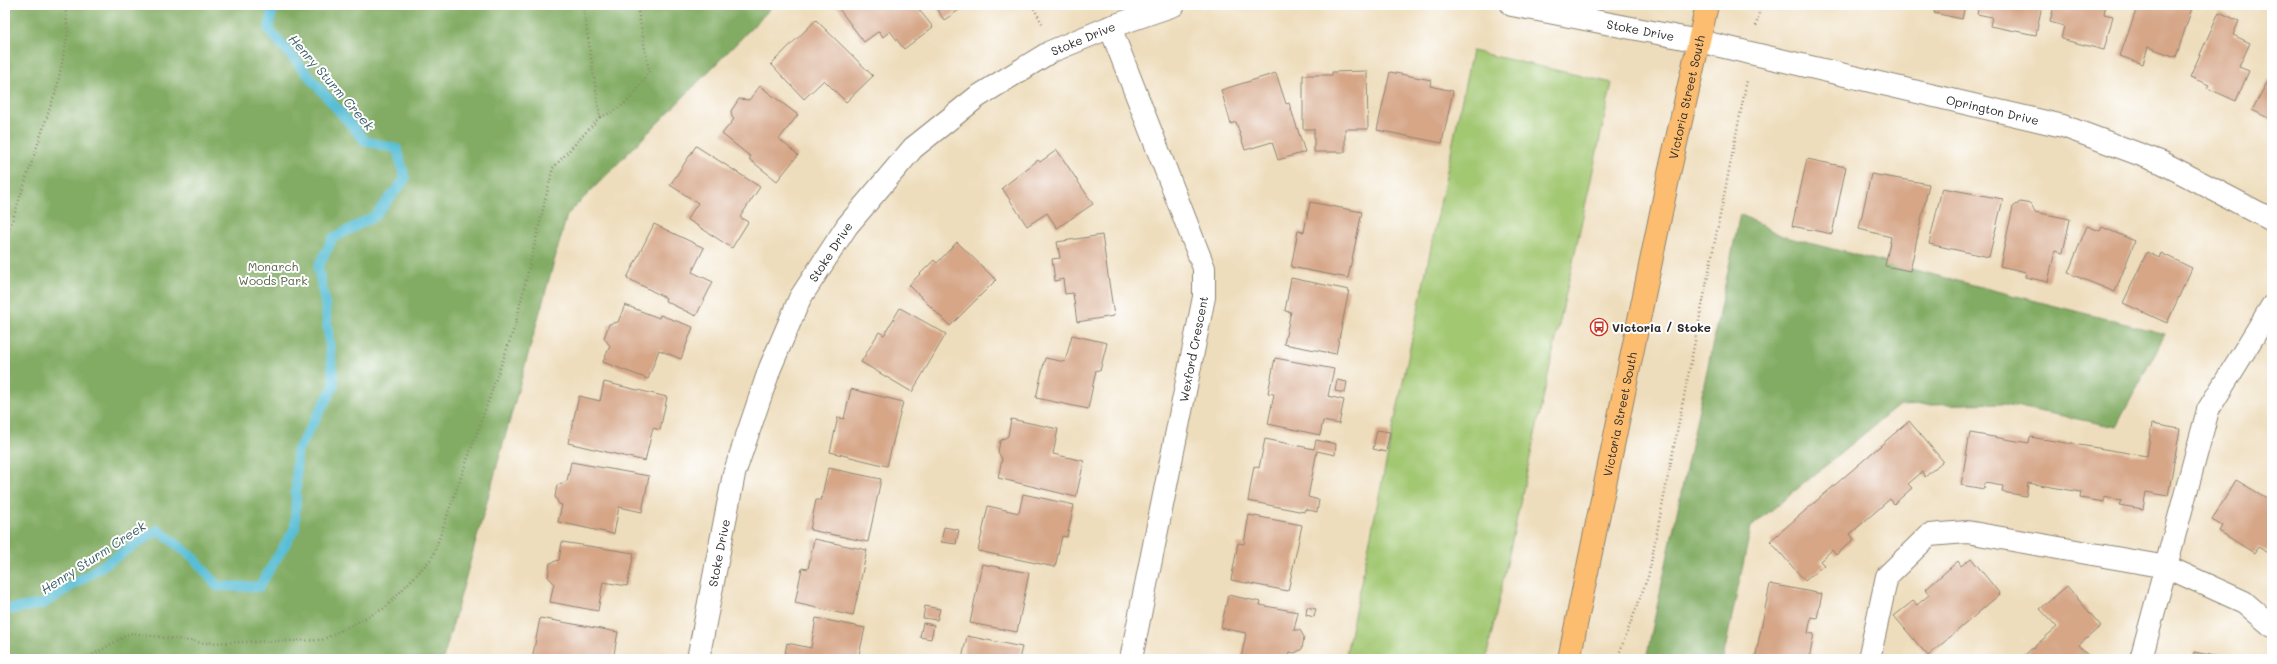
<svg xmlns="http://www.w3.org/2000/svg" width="2277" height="664" viewBox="0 0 2277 664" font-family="Mali,sans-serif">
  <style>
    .green { fill: #a3c872; stroke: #677a4e }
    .forest { fill: #82ac64; stroke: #566c48 }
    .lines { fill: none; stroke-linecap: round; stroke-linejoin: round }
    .stream { stroke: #58bed6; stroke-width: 10 }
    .building { fill: #d6a687 }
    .minor-casing { stroke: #8c8474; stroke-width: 24 }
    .major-casing { stroke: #8c8474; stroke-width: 24 }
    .path { stroke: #8c8474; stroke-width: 2.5; stroke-dasharray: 1 3; stroke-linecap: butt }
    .minor { stroke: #fff; stroke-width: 22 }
    .major { stroke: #fcbd6f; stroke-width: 22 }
    .labels { text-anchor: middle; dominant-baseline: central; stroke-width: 4; stroke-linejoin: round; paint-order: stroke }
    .street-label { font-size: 12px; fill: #2b2b2b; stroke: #fff }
    .park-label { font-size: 12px; fill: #556244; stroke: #fff }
    .poi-label { font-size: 12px; font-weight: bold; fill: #2b2b2b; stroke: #fff; text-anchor: start }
    .water-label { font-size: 13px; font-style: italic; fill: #3b5e67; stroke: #fff }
  </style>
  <rect width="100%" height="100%" fill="#fff"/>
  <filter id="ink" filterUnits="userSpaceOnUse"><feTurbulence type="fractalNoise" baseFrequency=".025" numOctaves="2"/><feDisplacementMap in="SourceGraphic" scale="8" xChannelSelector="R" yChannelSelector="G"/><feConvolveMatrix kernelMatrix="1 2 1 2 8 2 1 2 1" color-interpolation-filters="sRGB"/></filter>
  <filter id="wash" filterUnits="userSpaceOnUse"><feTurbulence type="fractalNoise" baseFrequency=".012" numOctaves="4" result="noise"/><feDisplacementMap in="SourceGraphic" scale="16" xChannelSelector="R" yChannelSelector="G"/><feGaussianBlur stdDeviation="0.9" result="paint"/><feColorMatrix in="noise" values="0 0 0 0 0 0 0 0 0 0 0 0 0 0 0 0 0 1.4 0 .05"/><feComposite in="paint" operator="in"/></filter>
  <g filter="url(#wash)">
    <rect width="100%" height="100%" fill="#eeddbc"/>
    <polygon class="green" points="1472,51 1612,83 1486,659 1345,659"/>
    <g class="forest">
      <polygon points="5,5 774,5 567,215 443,659 5,659"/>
      <polygon points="1740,214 1782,236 2165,334 2116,427 2000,403 1898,406 1751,527 1723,659 1646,659"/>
    </g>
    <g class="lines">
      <polyline class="stream" points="5,610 43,604 158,530 194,558 217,586 259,587 295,528 297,451 334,386 325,303 318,267 333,238 375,216 405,179 397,149 365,141 269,30 273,5"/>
    </g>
    <g id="blocks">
      <g class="building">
        <polygon points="836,5 915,5 933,27 904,49 890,31 883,37 879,31 864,42"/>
        <polygon points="935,5 967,5 944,20"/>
        <polygon points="1936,5 1965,5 1962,19 1934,13"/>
        <polygon points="1979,5 2042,5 2036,35 1990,26 1992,17 1977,14"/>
        <polygon points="2054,5 2106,5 2104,14 2113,16 2104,50 2061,39 2064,26 2050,22"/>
        <polygon points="2138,5 2193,5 2176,57 2148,47 2143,64 2120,56"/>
        <polygon points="2219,12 2239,21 2233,35 2250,43 2239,67 2249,71 2236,101 2207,88 2209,85 2190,77"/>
        <polygon points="816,20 873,76 846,102 824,80 804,99 771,64"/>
        <polygon points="1367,71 1368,129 1345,129 1345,152 1314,152 1314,129 1303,129 1303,75 1332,75 1332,72"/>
        <polygon points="1390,72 1431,80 1430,86 1453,91 1442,143 1377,130"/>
        <polygon points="1276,73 1286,104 1289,103 1305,152 1278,160 1272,142 1245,150 1236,122 1231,124 1221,90"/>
        <polygon points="2269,79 2272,81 2272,120 2252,110"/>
        <polygon points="760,86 798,115 779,139 798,155 777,181 749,159 751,157 722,134 734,119 732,117 731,111 739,99 749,100"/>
        <polygon points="696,146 760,187 740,217 748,222 732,248 687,219 698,203 670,185"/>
        <polygon points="1057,150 1093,204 1057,228 1047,213 1027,226 1002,188 1038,160 1040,162"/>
        <polygon points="1807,159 1846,167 1832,234 1792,226"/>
        <polygon points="1871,174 1929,184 1910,271 1885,266 1891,237 1859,229"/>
        <polygon points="1942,188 2003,199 1989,257 1929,244"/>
        <polygon points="1310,202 1362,212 1348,278 1291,267 1298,231 1304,232"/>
        <polygon points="2020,202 2031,204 2035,212 2070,219 2063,253 2055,251 2048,282 2025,277 2026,272 2000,266 2013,207"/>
        <polygon points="654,224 704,248 692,272 713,282 696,316 665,301 666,298 627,278"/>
        <polygon points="2087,226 2100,231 2102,227 2135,241 2115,292 2068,273"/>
        <polygon points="1102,235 1114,316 1077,322 1073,293 1065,294 1063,279 1055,281 1052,259 1060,258 1057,242"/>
        <polygon points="957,242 996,280 950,326 909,285 934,260 937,263"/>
        <polygon points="2147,252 2159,258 2161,253 2192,268 2167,323 2123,303"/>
        <polygon points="1291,278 1349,290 1336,354 1284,344 1291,312 1285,311"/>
        <polygon points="625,305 659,318 660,315 693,327 681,359 659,350 648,379 603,362 610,346 604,338 609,324 618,322"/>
        <polygon points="900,308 946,334 912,392 861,362 879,332 884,335"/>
        <polygon points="1072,335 1107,343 1100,371 1096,370 1088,409 1036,398 1045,358 1065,362"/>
        <polygon points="1275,358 1334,369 1328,396 1344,400 1339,424 1323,421 1320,435 1268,424 1274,394 1268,393"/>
        <polygon points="1337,380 1347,382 1345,393 1335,391"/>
        <polygon points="604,382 667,397 660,430 653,428 645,461 568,443 579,396 600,401"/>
        <polygon points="851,389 903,402 887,466 830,452 838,417 844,419"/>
        <polygon points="1011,419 1058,429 1053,454 1084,461 1076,497 998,478 1002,459 998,452 1000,441 1008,436"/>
        <polygon points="1909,421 1943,461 1925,477 1922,472 1908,484 1912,488 1894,504 1890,499 1850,534 1854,539 1836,555 1832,550 1820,561 1824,565 1805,581 1770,541"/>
        <polygon points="2152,424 2180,429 2168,496 2146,492 2143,509 2119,505 2121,500 2104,497 2104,502 2080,498 2081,492 2028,483 2026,496 2002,492 2003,486 1985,483 1984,489 1961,485 1970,433 2029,443 2030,437 2147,456"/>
        <polygon points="1377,430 1390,432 1386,452 1373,449"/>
        <polygon points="1265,439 1314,449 1316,440 1336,444 1335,455 1317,451 1308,497 1319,500 1317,512 1305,509 1304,512 1248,501 1254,466 1259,468"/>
        <polygon points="571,462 649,476 642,512 619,507 614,534 558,522 562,505 559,504 555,497 557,485 567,481"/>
        <polygon points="828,468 881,479 868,542 810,530 816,500 821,500"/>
        <polygon points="2236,480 2272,501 2272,555 2258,547 2254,553 2219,531 2222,526 2212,520"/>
        <polygon points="1023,494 1074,505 1067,537 1062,536 1055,567 978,551 988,506 1019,513"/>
        <polygon points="1249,515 1302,525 1288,591 1231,580 1238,543 1244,544"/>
        <polygon points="944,527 959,530 956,544 941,542"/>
        <polygon points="814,539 867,550 853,616 795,603 802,568 808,569"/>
        <polygon points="562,542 634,553 627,586 603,582 598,611 550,602 554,583 548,577 550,563 559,560"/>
        <polygon points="1971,558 2000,594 1928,656 1894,616 1913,601 1917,605 1929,595 1925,590 1958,561 1961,566"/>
        <polygon points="982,564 1029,573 1017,632 970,623"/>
        <polygon points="1770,584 1822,594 1817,618 1811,617 1808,633 1814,634 1809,659 1755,659"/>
        <polygon points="2067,586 2101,626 2079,645 2091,659 2020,659 2057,627 2040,609"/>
        <polygon points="1228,595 1261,602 1260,605 1298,612 1294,630 1300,630 1304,637 1302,649 1295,653 1290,652 1288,659 1241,659 1246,633 1221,628"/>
        <polygon points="925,606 940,609 937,620 923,618"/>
        <polygon points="1307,607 1316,609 1314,617 1306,615"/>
        <polygon points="540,618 618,632 613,659 532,659"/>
        <polygon points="816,618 865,628 858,659 784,659 787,643 811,648"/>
        <polygon points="923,623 934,625 931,639 920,637"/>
        <polygon points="967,636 1022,647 1019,659 962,659"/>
        <polygon points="2194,652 2224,658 2224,659 2193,659"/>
      </g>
    </g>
  </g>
  <g filter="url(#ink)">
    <use href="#blocks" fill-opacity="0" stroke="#8c8474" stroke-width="1"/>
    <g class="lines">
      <defs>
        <g id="minor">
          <path id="s1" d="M1512 5 1699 41 2063 126 2163 163 2272 220"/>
          <polyline points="1110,27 1204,268 1204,297 1131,659"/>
          <path id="s2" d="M698 659 734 474 770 368 800 298 847 226 913 148 977 97 1050 52 1110 27 1174 5"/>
          <polyline points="1869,659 1887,576 1929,535 1967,532 2167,567 2244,602 2272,626"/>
          <polyline points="2141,659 2208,410 2272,306"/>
        </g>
        <g id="major">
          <path id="s3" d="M1569 659 1669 174 1707 5"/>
        </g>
      </defs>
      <use href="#minor" class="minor-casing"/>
      <use href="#major" class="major-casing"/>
      <g class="path">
        <polyline points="1032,5 1043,25"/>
        <polyline points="1756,26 1761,5"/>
        <path d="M600 117C627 107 635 95 649 71L637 5"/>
        <polyline points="5,234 11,224 57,87 68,33 65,5"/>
        <polyline points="86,659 130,633 205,643 322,640 385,608 432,558 515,326 553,168 600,117 583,5"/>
        <polyline points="1617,659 1648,577 1747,80"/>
      </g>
      <use href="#minor" class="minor"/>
      <use href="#major" class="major"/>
    </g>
  </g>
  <defs>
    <symbol id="bus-ring" viewBox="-11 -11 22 22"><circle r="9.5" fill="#fff" stroke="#c8321e" stroke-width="1.5"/><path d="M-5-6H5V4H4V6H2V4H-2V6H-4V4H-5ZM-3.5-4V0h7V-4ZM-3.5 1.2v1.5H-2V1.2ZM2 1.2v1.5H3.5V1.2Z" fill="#c8321e"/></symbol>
  </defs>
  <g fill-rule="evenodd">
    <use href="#bus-ring" x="1589" y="317" width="20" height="20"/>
  </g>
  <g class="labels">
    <g class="street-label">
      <text stroke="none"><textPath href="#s1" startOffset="131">Stoke Drive</textPath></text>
      <text stroke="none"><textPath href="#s2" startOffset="768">Stoke Drive</textPath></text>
      <text stroke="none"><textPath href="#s3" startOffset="574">Victoria Street South</textPath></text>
      <text stroke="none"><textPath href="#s1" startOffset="492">Oprington Drive</textPath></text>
      <text stroke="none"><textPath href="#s2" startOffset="432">Stoke Drive</textPath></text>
      <text transform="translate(1193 349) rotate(-79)">Wexford Crescent</text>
      <text stroke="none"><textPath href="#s3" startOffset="250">Victoria Street South</textPath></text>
      <text stroke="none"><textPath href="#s2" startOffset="108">Stoke Drive</textPath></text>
    </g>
    <g class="park-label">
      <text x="273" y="266">Monarch<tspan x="273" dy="14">Woods Park</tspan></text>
    </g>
    <g class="poi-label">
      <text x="1612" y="327">Victoria / Stoke</text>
    </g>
    <g class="water-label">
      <text transform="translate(332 82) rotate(49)">Henry Sturm Creek</text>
      <text transform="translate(93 557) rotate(-33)">Henry Sturm Creek</text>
    </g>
  </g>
  <rect width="2277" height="664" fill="none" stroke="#fff" stroke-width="20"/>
</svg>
